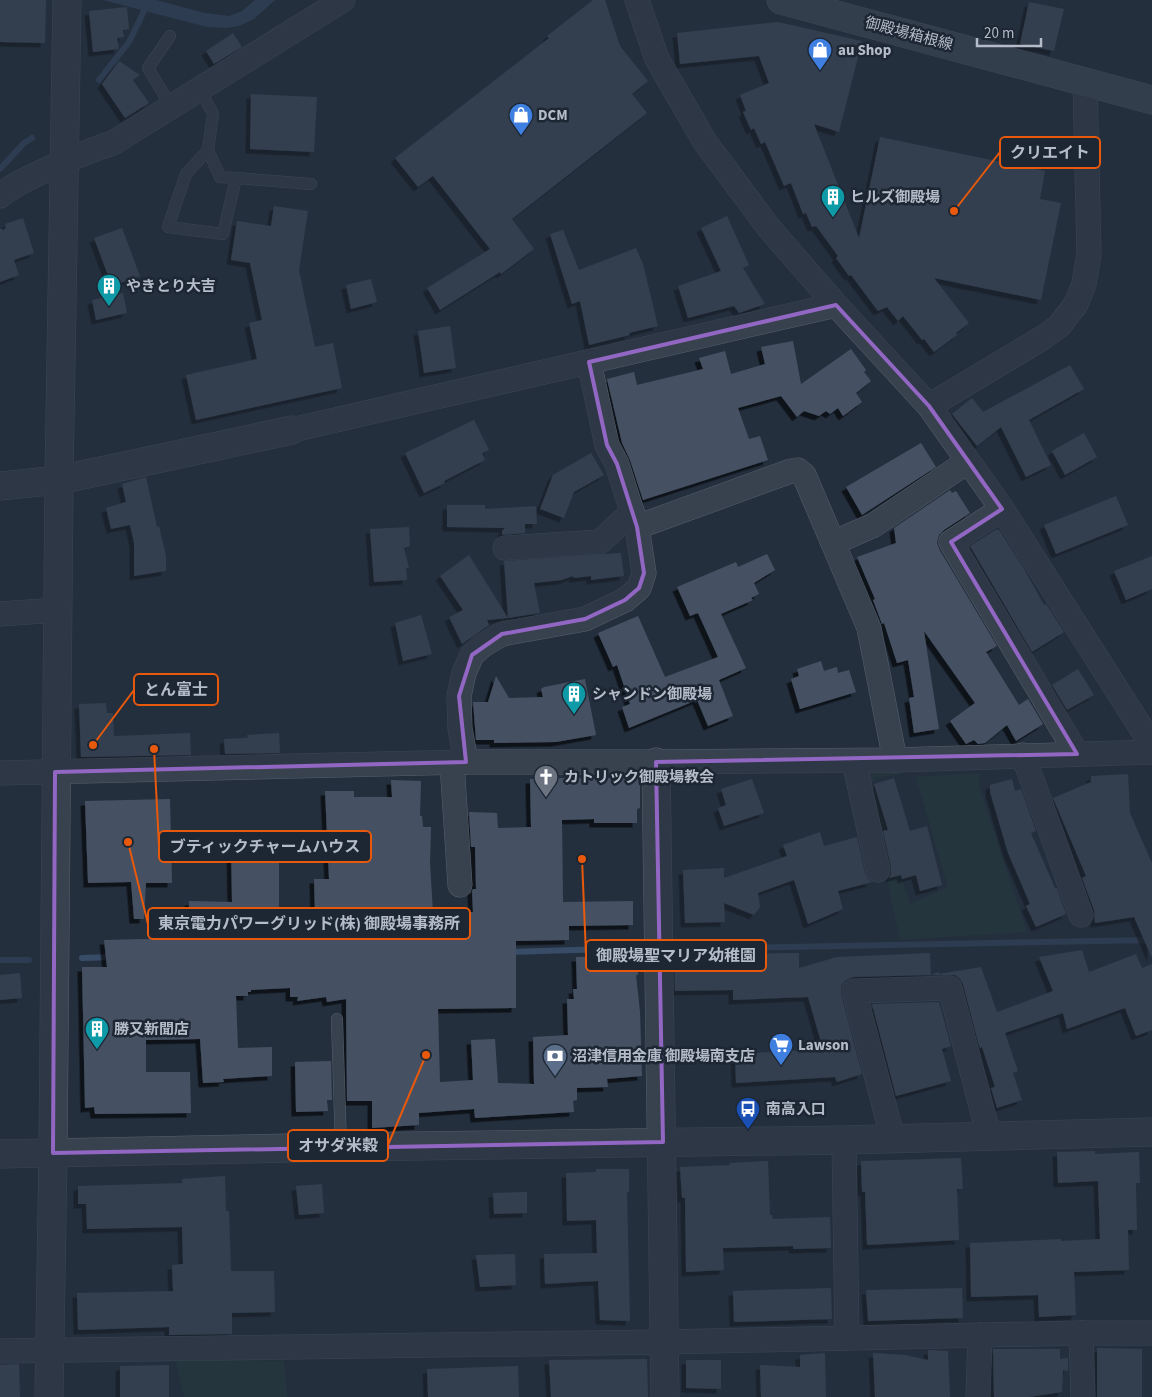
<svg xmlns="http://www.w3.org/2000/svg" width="1152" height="1397" viewBox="0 0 1152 1397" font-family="'Source Sans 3','Noto Sans JP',sans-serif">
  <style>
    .green { fill: #263c3f }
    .water { fill: #394c67 }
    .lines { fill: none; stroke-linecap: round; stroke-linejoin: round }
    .stream { stroke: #394c67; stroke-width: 6 }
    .building { fill: #455162; filter: url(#shadow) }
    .service-casing { stroke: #565f6c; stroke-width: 12 }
    .minor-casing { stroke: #565f6c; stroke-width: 25 }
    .tertiary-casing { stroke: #565f6c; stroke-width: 29 }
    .secondary-casing { stroke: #565f6c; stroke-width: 29 }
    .service { stroke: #38414e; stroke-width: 11 }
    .minor { stroke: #38414e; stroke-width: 24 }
    .tertiary { stroke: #38414e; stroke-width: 28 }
    .secondary { stroke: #465061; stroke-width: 28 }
    .marked { fill: none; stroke: #9266c3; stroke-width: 4; stroke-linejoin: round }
    .labels { text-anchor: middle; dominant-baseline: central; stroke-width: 5; stroke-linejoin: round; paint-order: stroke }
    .street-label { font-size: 15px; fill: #b4bcc9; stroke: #1d2633 }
    .poi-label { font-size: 15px; font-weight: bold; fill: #b4bcc9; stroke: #1d2633; text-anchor: start }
    .leader { fill: none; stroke: #e8590c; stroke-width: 2 }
    .callout-dot { fill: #e8590c; stroke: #1d2633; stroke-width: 2 }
    .callout { fill: #1d2633; stroke: #e8590c; stroke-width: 2 }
    .callout-label { font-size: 16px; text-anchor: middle; font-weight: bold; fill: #b4bcc9 }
  </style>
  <defs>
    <filter id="shadow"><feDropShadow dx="-4.5" dy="4.5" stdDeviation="0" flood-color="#0009"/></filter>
  </defs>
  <rect width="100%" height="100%" fill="#242f3e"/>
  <g class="green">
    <polygon points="863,767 904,768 904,773 877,778 871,783 910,904 948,887 916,777 980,773 979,786 1027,932 900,940"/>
    <polygon points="175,1358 284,1361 287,1397 184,1397"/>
  </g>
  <polygon class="water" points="103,0 156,0 205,13 229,16 242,11 255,0 275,0 254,19 239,26 226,28 207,27"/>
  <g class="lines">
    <g class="stream">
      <polyline points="99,80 129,42 147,5"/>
      <polyline points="0,169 24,143 32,138"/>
      <polyline points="680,949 1152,940"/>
      <polyline points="508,952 642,948"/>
      <polyline points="82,958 114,957"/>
      <polyline points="0,960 29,960"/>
    </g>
  </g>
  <g class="building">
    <polygon points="0,0 46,0 45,43 0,42"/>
    <polygon points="593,0 605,0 620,46 648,81 632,94 647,113 512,219 534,249 501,274 500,272 440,310 427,288 490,249 433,176 418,187 395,158 549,38 547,36"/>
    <polygon points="1029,2 1064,9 1054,51 1020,44"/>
    <polygon points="127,7 129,29 123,30 124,37 117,38 119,49 93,52 89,11"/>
    <polygon points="778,22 862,41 839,132 814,124 859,238 880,137 1045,171 1040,199 1061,203 1041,300 934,278 969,323 956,333 957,335 934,352 924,339 922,340 903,316 898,321 887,307 878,311 851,275 849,276 836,258 838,256 816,226 812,227 806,213 803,214 791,183 784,186 765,142 761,144 754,128 751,130 743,112 746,111 740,95 769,83 759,56 680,64 677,33"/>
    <polygon points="233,33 242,47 214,64 206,51"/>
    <polygon points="119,61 140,75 133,80 149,103 125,118 102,84"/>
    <polygon points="251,94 317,97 314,152 250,149"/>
    <polygon points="274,206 308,211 299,270 315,347 333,343 342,388 196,420 186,375 257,359 249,323 262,320 250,263 231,260 237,221 271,226"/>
    <polygon points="727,216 749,265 743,268 765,304 739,313 734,306 688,318 678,286 721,271 701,228"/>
    <polygon points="23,218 34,253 14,260 19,275 0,282 0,228 3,230 6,228 5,224"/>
    <polygon points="122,228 140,276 112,286 94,238"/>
    <polygon points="563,230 579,270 636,248 643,264 658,326 629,333 630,335 589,345 580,301 572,304 550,234"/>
    <polygon points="371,279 377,302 351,309 346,285"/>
    <polygon points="123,293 127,313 96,320 92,300"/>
    <polygon points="450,326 456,368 424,373 418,331"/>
    <polygon points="793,341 801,384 851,349 866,370 864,372 871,381 856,393 862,402 843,416 838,408 830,414 826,411 819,416 804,411 797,417 781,396 738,408 749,439 760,436 768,460 643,500 630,460 622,443 607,379 634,372 637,385 703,369 699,358 725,351 731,374 765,364 761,347"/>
    <polygon points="1070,365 1084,389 1029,420 1051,465 1026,477 1001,427 977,446 952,414 972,398 983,412"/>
    <polygon points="474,420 489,450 482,453 485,460 444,481 445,483 424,493 405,453"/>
    <polygon points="1084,433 1097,457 1065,475 1052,451"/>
    <polygon points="921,443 936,467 862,515 846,487"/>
    <polygon points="591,453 604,475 574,492 564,518 540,509 553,475"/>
    <polygon points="146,477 157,527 159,526 166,556 166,571 134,576 134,543 130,525 111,529 106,508 126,502 122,484"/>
    <polygon points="950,490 952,493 956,491 970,513 944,530 939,535 937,542 939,549 997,646 986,652 1019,705 1028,699 1043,724 1016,741 1007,725 985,743 978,744 974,740 966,744 950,721 975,703 924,631 939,729 914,733 909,698 914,697 908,660 897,663 884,623 882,624 873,600 875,599 857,557 896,543 894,528"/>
    <polygon points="1116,496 1128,525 1056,554 1044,525"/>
    <polygon points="447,505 485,505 485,509 536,506 537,524 525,524 525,533 502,535 502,531 505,528 447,527"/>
    <polygon points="409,527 410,546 404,548 409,568 406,568 407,580 374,582 370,529"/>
    <polygon points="997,529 999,530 1023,567 1044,605 1046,604 1064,632 1032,652 970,546"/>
    <polygon points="621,553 624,576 591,580 591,576 574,578 573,576 562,580 534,583 540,613 508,618 504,561"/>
    <polygon points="767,554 775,570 754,583 759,594 751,598 753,600 721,614 746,668 719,680 733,716 708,726 697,700 629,728 622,707 630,704 617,665 613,667 598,633 638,616 665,677 718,657 698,613 690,616 677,587 736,562 738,567"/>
    <polygon points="469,555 508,618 487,620 489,625 462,644 449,617 463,610 440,576"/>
    <polygon points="1152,556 1152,589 1126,600 1114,571"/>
    <polygon points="421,615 432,654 403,661 395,623"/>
    <polygon points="821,661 824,671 837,667 838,673 849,670 856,692 800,709 791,679 799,676 797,669"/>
    <polygon points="1078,669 1094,695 1067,710 1052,685"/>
    <polygon points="496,676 509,698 543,697 541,689 544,687 585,679 596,735 556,742 494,743 494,740 476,740 473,702 488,702"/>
    <polygon points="106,703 107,713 113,713 114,736 190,733 191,755 81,757 79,704"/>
    <polygon points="279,733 280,753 225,754 224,739 248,738 247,735"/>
    <polygon points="1128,774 1130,813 1152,863 1152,958 1134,917 1095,923 1094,910 1082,878 1086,876 1053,798 1091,782 1091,776"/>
    <polygon points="566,778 640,778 640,808 637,809 637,823 594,823 594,819 562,820 563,902 633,901 633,925 569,926 569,940 516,941 516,1008 438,1009 440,1082 473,1080 471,1040 495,1039 498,1083 534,1084 533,1037 568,1035 567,999 574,999 573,989 577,989 576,957 636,956 638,975 636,975 640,1012 642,1076 607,1079 608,1087 577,1088 577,1100 573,1101 574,1112 475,1118 474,1109 419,1113 419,1125 372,1128 372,1101 347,1101 346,999 327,1002 326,997 297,1001 298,997 290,997 290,988 251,990 251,992 248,992 248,996 236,996 238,1048 272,1047 272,1076 223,1079 224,1082 203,1083 200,1039 146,1040 146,1072 190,1072 191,1113 95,1114 94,1107 85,1108 82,967 107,967 104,940 189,938 189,901 232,902 231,845 279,844 279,914 315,913 314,879 329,879 325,791 354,791 354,797 392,797 391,780 421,781 420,816 422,816 423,827 431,827 430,863 433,913 473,912 472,891 473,889 476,889 475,847 471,847 469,812 497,813 498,828 531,827 530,779"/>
    <polygon points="894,778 910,831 927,826 942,885 920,891 916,875 902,879 901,875 889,878 891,874 891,867 883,831 888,830 874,784"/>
    <polygon points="752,779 764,813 724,826 718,808 726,805 721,789"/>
    <polygon points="1012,779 1015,791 1021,789 1036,831 1031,833 1055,888 1057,888 1066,914 1036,927 1026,906 1030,904 1008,853 990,792 990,785"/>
    <polygon points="170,799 172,883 146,883 144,919 134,919 131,882 88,883 85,801"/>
    <polygon points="820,832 824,846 857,837 865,873 868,879 872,882 838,891 843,909 808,924 794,880 758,893 760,907 754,915 724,903 725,922 685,923 683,870 724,868 724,878 787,856 783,845"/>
    <polygon points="1082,950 1089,972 1136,954 1142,968 1152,964 1152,1030 1136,1036 1125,1008 1067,1029 1063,1013 1005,1033 1018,1071 1013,1073 1022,1100 997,1108 991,1088 995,1087 982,1047 980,1048 978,1042 963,984 960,979 955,975 931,975 939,972 939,974 981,967 997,1012 1053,991 1039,957"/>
    <polygon points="799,953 799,968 837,957 930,953 931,975 854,977 846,980 841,986 841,994 862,1074 837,1082 835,1077 736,1083 735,1054 823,1049 808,997 733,1000 733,990 675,991 674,955"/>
    <polygon points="20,973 22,998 0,1000 0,975"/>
    <polygon points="939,1002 951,1046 942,1049 951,1081 896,1096 872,1004"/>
    <polygon points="331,1061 332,1100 327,1100 328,1111 296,1112 295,1062"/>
    <polygon points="1095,1151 1095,1154 1139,1152 1140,1183 1136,1183 1137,1230 1128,1230 1129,1270 1074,1272 1076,1315 1039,1317 1038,1295 971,1297 970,1243 1061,1239 1061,1241 1100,1239 1098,1181 1058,1183 1057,1152"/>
    <polygon points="961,1158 963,1189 957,1189 959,1240 867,1245 865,1192 862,1192 861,1161"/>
    <polygon points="768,1161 770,1215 772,1215 773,1219 830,1217 831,1248 793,1249 793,1246 723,1248 724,1270 686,1272 685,1198 682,1198 680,1167 730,1165 730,1163"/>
    <polygon points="596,1169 629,1169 629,1192 627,1192 630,1321 600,1320 598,1281 545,1284 544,1254 597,1253 596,1220 567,1221 566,1173 596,1172"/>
    <polygon points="225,1176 226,1211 229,1211 231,1271 274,1271 275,1312 232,1313 232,1334 169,1335 169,1327 78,1330 77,1293 173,1291 172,1265 183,1264 182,1227 87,1229 86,1204 78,1204 78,1186 182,1183 182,1179"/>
    <polygon points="322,1184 324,1213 299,1215 296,1186"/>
    <polygon points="527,1192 527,1213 494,1214 493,1193"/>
    <polygon points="515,1254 516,1285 480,1287 476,1255"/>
    <polygon points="831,1288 832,1319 734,1322 733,1291"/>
    <polygon points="962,1288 963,1318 868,1321 866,1290"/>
    <polygon points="1097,1348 1142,1349 1142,1397 1097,1397"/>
    <polygon points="993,1349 1060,1349 1060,1359 1068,1358 1068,1371 1063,1370 1062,1392 1029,1397 994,1397"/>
    <polygon points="928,1350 948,1351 950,1397 875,1397 873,1353 905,1355 928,1360"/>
    <polygon points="825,1353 826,1397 761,1397 760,1365 800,1367 800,1355"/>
    <polygon points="647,1359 648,1397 551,1397 549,1360"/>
    <polygon points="686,1360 721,1360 721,1389 686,1388"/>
    <polygon points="19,1364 20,1397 0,1397 0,1365"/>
    <polygon points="169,1365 169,1397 120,1397 120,1366"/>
    <polygon points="518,1366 519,1397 428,1397 427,1369"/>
  </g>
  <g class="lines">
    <defs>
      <g id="service">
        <polyline points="170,36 148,68 172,108"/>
        <polyline points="200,90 213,114 208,150 186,174 168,227 223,234 236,178 220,177 208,150"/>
        <polyline points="236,178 311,184"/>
        <polyline points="337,1019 341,1147"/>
      </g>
      <g id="minor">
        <polyline points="637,0 657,59 705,142 769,228 836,305 929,406 1002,509 1152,745"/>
        <path d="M0 196C14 184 31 177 48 169 70 159 90 150 113 143L343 0"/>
        <polyline points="929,406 1044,337 1059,326 1076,304 1084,284 1089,254 1085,81"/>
        <polyline points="292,430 836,305"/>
        <polyline points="1002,509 951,542 1077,754"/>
        <polyline points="637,527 791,471 798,470 804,475 833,543"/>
        <polyline points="505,548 600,542 632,512"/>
        <polyline points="0,614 57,610"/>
        <polyline points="1023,755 1081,915"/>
        <polyline points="895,760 869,628 833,543 874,525 967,462"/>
        <polyline points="854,761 878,870"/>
        <polyline points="466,762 460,728 459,696 464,673 472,655 483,645 502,634 585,619 625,600 639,588 644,573 637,527 617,464 607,445 589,362"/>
        <polyline points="452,763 460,885"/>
        <polyline points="0,773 466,762 656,762 895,760 1152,752"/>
        <polyline points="893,1139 854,991 950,988 989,1136"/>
        <polyline points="844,1140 847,1338"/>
        <polyline points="1081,1333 1083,1397"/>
        <polyline points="0,1351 665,1342 1081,1333 1152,1333"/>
        <polyline points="978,1397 980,1335"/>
      </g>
      <g id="tertiary">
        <polyline points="0,486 59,480 292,430"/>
        <polyline points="656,762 665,1397"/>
        <polyline points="0,1154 341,1147 844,1140 1152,1132"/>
        <polyline points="49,1397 53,1153 59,480 67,0"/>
      </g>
      <polyline id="secondary" points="781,0 1152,100"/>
    </defs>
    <use href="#service" class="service-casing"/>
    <use href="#minor" class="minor-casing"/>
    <use href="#tertiary" class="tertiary-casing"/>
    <use href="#secondary" class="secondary-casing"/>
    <use href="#service" class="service"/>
    <use href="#minor" class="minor"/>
    <use href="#tertiary" class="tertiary"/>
    <use href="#secondary" class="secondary"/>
  </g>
  <path d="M0 0H1152V1397H0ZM836 305 929 406 1002 509 951 542 1077 754 656 762 663 1142 53 1153 55 772 466 762 459 696 472 655 502 634 585 619 625 600 639 588 644 573 637 527 617 464 607 445 589 362Z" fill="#242f3e" fill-opacity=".55" fill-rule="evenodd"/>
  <path class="marked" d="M836 305 929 406 1002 509 951 542 1077 754 656 762 663 1142 53 1153 55 772 466 762 459 696 472 655 502 634 585 619 625 600 639 588 644 573 637 527 617 464 607 445 589 362Z"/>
  <defs>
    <symbol id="shop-pin" viewBox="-11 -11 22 30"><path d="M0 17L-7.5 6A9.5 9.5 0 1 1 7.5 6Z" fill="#3f7fe0" stroke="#1d2633"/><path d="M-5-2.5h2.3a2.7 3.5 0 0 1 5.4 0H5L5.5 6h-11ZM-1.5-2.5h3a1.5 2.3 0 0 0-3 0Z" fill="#fff"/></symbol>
    <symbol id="building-pin" viewBox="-11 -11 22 30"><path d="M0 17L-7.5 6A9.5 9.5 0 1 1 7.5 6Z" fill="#0f9aa8" stroke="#1d2633"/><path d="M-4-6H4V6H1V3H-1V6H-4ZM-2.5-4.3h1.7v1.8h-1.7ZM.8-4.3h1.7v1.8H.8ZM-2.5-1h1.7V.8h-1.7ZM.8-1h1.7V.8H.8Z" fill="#fff"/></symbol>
    <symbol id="church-pin" viewBox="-11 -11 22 30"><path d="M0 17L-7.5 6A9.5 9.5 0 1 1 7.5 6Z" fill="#6b7280" stroke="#1d2633"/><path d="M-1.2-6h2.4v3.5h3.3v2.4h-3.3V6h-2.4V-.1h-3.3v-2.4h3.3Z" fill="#fff"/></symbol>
    <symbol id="supermarket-pin" viewBox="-11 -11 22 30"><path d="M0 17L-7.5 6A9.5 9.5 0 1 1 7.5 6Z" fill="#3f7fe0" stroke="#1d2633"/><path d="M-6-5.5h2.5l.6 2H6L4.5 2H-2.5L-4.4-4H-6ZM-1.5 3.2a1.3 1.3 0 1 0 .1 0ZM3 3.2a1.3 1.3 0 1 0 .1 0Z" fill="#fff"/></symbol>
    <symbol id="bank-pin" viewBox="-11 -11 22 30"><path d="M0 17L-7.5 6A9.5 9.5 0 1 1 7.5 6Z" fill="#5c6f8a" stroke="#1d2633"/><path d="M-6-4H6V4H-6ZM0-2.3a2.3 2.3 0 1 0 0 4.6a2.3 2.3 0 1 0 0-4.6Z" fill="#fff"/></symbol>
    <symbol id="bus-pin" viewBox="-11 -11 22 30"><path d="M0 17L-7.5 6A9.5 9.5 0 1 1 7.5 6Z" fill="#1a4fb4" stroke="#1d2633"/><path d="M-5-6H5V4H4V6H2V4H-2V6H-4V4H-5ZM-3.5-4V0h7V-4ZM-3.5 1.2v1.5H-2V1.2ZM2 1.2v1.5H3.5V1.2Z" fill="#fff"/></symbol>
  </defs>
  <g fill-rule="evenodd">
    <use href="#shop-pin" x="806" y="36" width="28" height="38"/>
    <use href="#shop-pin" x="507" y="101" width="28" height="38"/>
    <use href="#building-pin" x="819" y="183" width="28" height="38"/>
    <use href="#building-pin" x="95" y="272" width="28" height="38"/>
    <use href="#building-pin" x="560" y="680" width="28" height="38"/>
    <use href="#church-pin" x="532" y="763" width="28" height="38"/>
    <use href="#building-pin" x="83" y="1015" width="28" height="38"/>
    <use href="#supermarket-pin" x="767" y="1031" width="28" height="38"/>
    <use href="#bank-pin" x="541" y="1042" width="28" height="38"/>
    <use href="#bus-pin" x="734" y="1095" width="28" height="38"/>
  </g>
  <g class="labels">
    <g class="street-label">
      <text transform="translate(909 34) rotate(15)">御殿場箱根線</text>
    </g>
    <g class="poi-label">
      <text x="838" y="50">au Shop</text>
      <text x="538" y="115">DCM</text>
      <text x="850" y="197">ヒルズ御殿場</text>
      <text x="126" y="286">やきとり大吉</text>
      <text x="592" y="694">シャンドン御殿場</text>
      <text x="564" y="777">カトリック御殿場教会</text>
      <text x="114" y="1029">勝又新聞店</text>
      <text x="798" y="1045">Lawson</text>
      <text x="572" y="1056">沼津信用金庫 御殿場南支店</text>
      <text x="766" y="1109">南高入口</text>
    </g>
  </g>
  <path class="leader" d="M954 211L1000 152M93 745L134 690M154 749L159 846M128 842L148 924M582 859L586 955M426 1055L388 1145"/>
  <g class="callout-dot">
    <circle cx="954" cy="211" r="5"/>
    <circle cx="93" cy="745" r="5"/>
    <circle cx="154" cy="749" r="5"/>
    <circle cx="128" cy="842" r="5"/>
    <circle cx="582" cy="859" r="5"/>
    <circle cx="426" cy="1055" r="5"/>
  </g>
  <g class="callout">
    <rect x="1000" y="137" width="100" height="31" rx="5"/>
    <rect x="134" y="674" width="84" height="31" rx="5"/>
    <rect x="159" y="831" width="212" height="31" rx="5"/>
    <rect x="148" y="908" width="322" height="31" rx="5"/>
    <rect x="586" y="940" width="180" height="31" rx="5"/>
    <rect x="288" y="1130" width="100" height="31" rx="5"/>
  </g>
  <g class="callout-label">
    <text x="1050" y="158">クリエイト</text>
    <text x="176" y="695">とん富士</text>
    <text x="265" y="852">ブティックチャームハウス</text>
    <text x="309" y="929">東京電力パワーグリッド(株) 御殿場事務所</text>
    <text x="676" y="961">御殿場聖マリア幼稚園</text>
    <text x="338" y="1151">オサダ米穀</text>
  </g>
  <path d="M977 38v8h64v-8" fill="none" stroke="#b4bcc9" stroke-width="2.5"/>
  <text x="984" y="38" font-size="15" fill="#b4bcc9" stroke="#1d2633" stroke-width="4" paint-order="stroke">20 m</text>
</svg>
